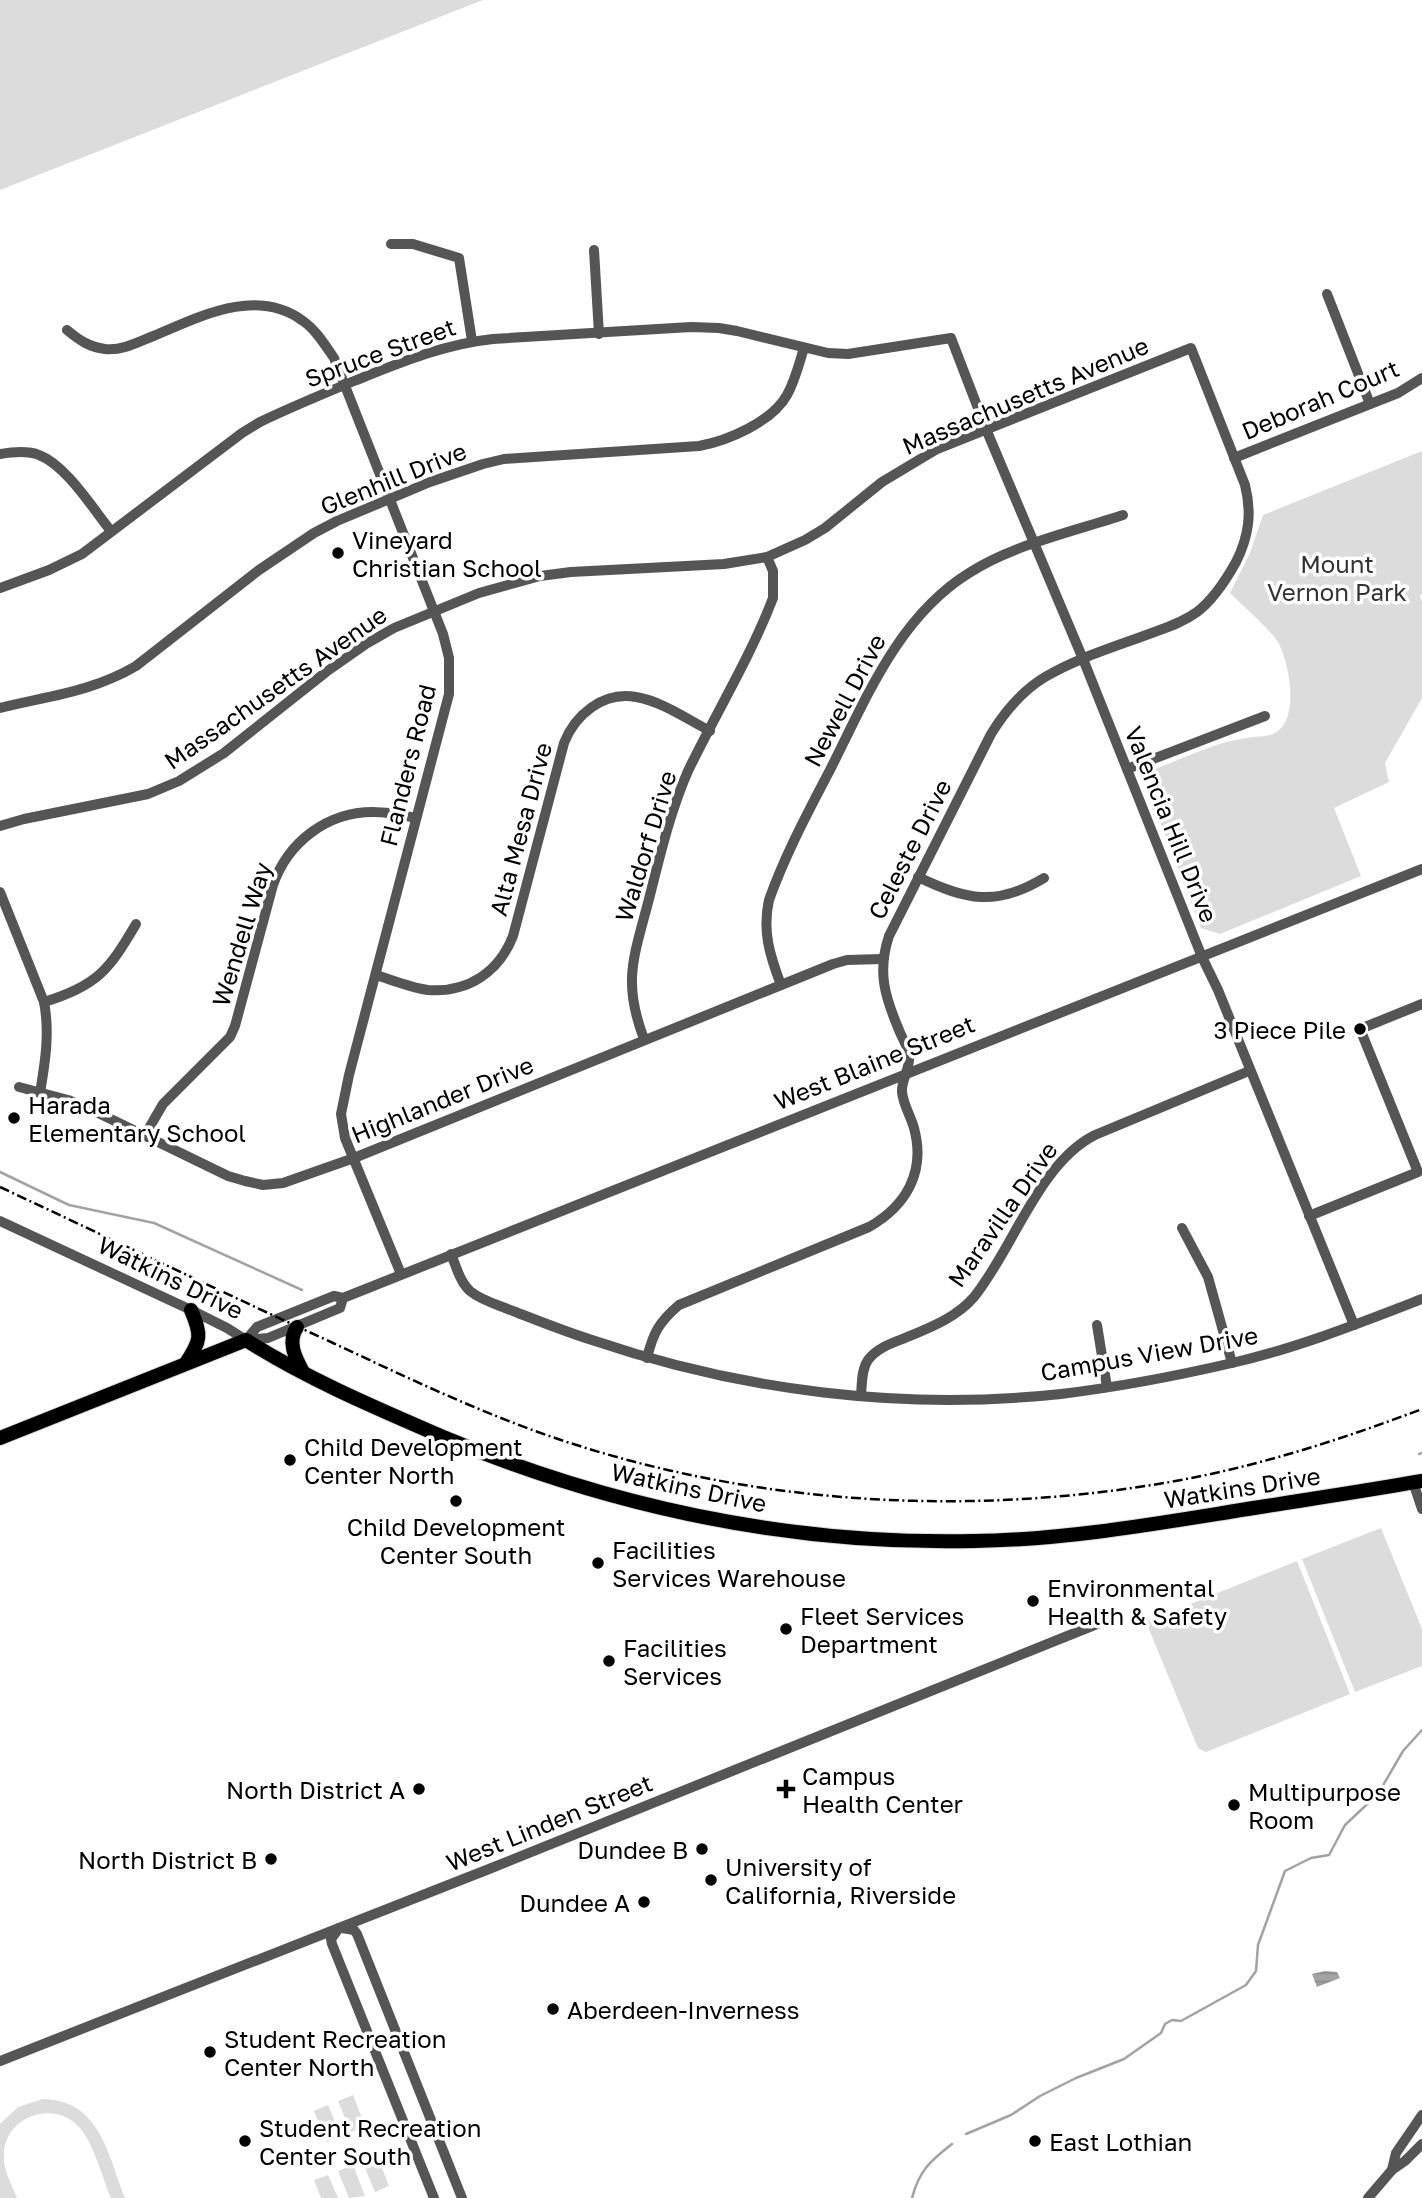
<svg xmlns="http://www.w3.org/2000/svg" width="1422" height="2198" viewBox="0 0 1422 2198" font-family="'Golos Text',sans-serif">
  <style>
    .green { fill: #dcdcdc }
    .water { fill: url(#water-rules) }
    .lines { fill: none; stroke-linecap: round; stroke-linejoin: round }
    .stream { stroke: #a3a3a3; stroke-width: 2.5 }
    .major-casing { stroke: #dbdbdb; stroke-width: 16 }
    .minor { stroke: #555; stroke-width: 10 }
    .major { stroke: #000; stroke-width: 14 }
    .rail { stroke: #000; stroke-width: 2.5; stroke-dasharray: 10 3.5 2 3.5; stroke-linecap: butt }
    .poi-dot { fill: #000; stroke: #fff; stroke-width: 2.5 }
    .labels { text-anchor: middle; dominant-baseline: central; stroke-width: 7; stroke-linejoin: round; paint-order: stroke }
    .street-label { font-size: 24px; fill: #000; stroke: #fff }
    .poi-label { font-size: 24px; fill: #000; stroke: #fff; text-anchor: start }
    .park-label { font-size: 24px; fill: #333; stroke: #fff }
  </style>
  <defs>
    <pattern id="water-rules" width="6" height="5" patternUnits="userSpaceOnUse" patternTransform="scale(1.75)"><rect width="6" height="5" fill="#a3a3a3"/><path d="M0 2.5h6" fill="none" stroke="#8b8b8b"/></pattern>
  </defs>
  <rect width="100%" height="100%" fill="#fff"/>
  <g class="green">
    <polygon points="0,0 483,0 0,190"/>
    <path d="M1422 451V594L1420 596 1422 602V698L1385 763 1389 782 1334 808 1361 876 1220 934 1201 928 1144 781 1147 774 1155 769C1183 759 1217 741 1247 738 1258 736 1269 738 1278 731 1299 715 1289 664 1279 644 1274 633 1241 604 1230 593L1250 553 1263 515Z"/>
    <polygon points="1381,1528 1422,1629 1422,1666 1355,1692 1302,1559"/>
    <polygon points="1297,1561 1350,1694 1206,1752 1198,1748 1146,1622"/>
    <polygon points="353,2095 365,2126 351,2132 338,2101"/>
    <path d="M43 2099C100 2100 108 2155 125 2198H111C102 2177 93 2140 77 2125 52 2101 7 2116 4 2152 2 2168 11 2183 17 2198H0V2124L18 2107Z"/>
    <polygon points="328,2105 341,2136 327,2142 314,2111"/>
    <polygon points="377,2155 389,2186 375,2192 362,2161"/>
    <polygon points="353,2165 365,2196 349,2198 338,2171"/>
    <polygon points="328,2175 338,2198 321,2198 314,2180"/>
  </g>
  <polygon class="water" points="1325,1971 1337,1972 1340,1978 1317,1987 1312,1974"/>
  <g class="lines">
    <g class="stream">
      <polyline points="0,1172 69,1205 154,1223 302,1290"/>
      <polyline points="1419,1454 1422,1453"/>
      <polyline points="966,2134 1011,2115 1040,2096 1076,2078 1124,2059 1161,2033 1165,2024 1172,2020 1181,2021 1246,1985 1256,1971 1258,1945 1285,1871 1311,1858 1329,1855 1345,1825 1378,1794 1403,1751 1422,1730"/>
      <path d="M912 2198C919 2171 930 2161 952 2144"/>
    </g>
    <defs>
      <g id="major">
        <path d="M297 1327C287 1342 295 1357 303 1372"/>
        <path d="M186 1363C201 1340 202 1336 191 1310"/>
        <path d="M0 1438 246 1340C307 1379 376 1408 443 1437 611 1507 791 1545 974 1541 1061 1540 1148 1525 1235 1511 1297 1501 1360 1492 1422 1481"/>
      </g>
    </defs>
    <use href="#major" class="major-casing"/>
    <g class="minor">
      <polyline points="391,244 413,244 459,258 472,341"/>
      <polyline points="594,250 599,334"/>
      <polyline points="1327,294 1370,404"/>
      <path d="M67 330C79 340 89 347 105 349 123 351 140 341 156 335 201 316 257 287 303 321 316 330 325 345 334 358L443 634 449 658V694L349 1075 341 1114 345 1138 401 1274"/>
      <path d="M0 454C12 452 27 450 39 455 66 465 93 509 111 531"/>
      <polyline points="1234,458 1398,393 1422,378"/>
      <path d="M0 588 49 570 82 554 242 433 260 422C291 407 323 394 354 381 399 363 444 344 493 339L691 327 719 328 737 331 828 353 848 354 951 338 986 429 1083 659 1202 957 1218 990 1354 1325"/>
      <path d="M0 708C48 696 92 692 136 666L259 570 314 533 337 521 430 482 483 464 504 459 699 446C727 441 772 422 787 395 795 381 799 364 804 348"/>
      <polyline points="1127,769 1265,716"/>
      <path d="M0 826 24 819 148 794 179 781 224 753 326 672 366 644 394 628 479 593 540 576 571 572 724 564 767 557 805 540 825 528 882 482 937 449 1191 348 1245 485C1252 513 1249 536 1236 562 1226 580 1214 599 1197 612 1182 623 1165 628 1149 634 1114 647 1077 658 1045 677 1022 691 1005 711 991 734L889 936C877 972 885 997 899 1030 902 1038 908 1047 909 1055 911 1067 901 1080 902 1092 903 1104 911 1117 914 1128 926 1172 906 1206 869 1227L679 1305C659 1322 653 1333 647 1358"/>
      <path d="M918 877C966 900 996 907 1044 878"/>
      <path d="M0 892 44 1002C50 1033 45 1063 40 1093"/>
      <path d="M376 975C392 980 411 988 428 990 468 993 499 972 513 936L564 743C575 715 603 691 636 697 661 701 687 719 710 731"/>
      <path d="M781 985C770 956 762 931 769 900 785 855 808 812 830 770 866 699 898 617 969 573 1012 545 1075 531 1123 515"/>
      <path d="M44 1002C97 986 109 970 136 924"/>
      <path d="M644 1039C622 981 634 957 649 899 660 856 670 812 688 771 716 713 750 658 773 598V571L767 557"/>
      <polyline points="19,1087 68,1100 86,1107 228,1176 245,1181 263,1185 283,1183 354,1158 833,964 847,960 882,959"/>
      <path d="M145 1135 163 1104 230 1037 235 1026 273 885C288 842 327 812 373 812 387 812 402 815 416 818"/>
      <polyline points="1309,1216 1418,1172 1360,1029 1422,1004"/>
      <polyline points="0,1221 191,1310 227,1328 246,1340"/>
      <polyline points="1182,1228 1208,1277 1232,1363"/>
      <path d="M451 1254C456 1266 460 1282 470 1291 482 1301 499 1305 513 1311 539 1321 566 1332 592 1340 742 1391 903 1411 1061 1394 1118 1387 1176 1376 1232 1363 1297 1348 1360 1323 1422 1299"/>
      <polyline points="1097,1325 1107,1387"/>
      <polyline points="246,1340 257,1327 334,1296 343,1298 1422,869"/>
      <polyline points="246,1340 268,1338 340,1308 343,1298"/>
      <path d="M861 1396C862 1385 861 1370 868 1360 877 1348 892 1343 905 1338 929 1328 956 1318 974 1297 1013 1249 1039 1163 1095 1135L1249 1071"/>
      <polyline points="1413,1482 1422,1509"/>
      <polyline points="339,1928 331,1939 332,1944 434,2198"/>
      <polyline points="342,1928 354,1930 357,1934 462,2198"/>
      <polyline points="0,2061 489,1869 1112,1618"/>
      <polyline points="1392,2170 1396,2153 1422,2115"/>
      <polyline points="1368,2198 1392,2170 1405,2161 1422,2144"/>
    </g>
    <use href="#major" class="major"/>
    <path class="rail" d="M0 1187C111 1239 222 1292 333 1343 408 1378 483 1414 561 1440 756 1505 968 1517 1170 1482 1256 1467 1340 1440 1422 1409"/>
  </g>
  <g class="poi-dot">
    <circle cx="338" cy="553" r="7"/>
    <circle cx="1360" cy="1029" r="7"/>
    <circle cx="14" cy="1118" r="7"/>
    <circle cx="290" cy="1460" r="7"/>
    <circle cx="456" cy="1501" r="7"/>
    <circle cx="598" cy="1563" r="7"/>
    <circle cx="1033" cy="1601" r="7"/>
    <circle cx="786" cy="1629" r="7"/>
    <circle cx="609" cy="1661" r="7"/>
    <circle cx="419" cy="1789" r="7"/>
    <path d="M782.5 1778.5h7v7h7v7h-7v7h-7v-7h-7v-7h7z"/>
    <circle cx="1234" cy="1805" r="7"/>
    <circle cx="702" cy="1849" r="7"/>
    <circle cx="271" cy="1859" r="7"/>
    <circle cx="711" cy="1880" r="7"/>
    <circle cx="644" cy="1902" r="7"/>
    <circle cx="553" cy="2009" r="7"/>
    <circle cx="210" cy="2052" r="7"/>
    <circle cx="245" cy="2141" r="7"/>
    <circle cx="1035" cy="2141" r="7"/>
  </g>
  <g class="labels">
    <g class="street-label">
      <text transform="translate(380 352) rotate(-20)">Spruce Street</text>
      <text transform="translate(1025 395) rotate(-23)">Massachusetts Avenue</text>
      <text transform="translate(1320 399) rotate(-23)">Deborah Court</text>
      <text transform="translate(393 478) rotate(-22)">Glenhill Drive</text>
      <text transform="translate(275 687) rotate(-35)">Massachusetts Avenue</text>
      <text transform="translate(844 700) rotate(-62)">Newell Drive</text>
      <text transform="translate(407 765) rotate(-76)">Flanders Road</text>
      <text transform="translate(1172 824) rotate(68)">Valencia Hill Drive</text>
      <text transform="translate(520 829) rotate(-75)">Alta Mesa Drive</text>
      <text transform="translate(645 846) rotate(-73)">Waldorf Drive</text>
      <text transform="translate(909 849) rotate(-63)">Celeste Drive</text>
      <text transform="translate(241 934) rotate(-73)">Wendell Way</text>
      <text transform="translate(874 1062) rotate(-22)">West Blaine Street</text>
      <text transform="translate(442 1099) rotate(-22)">Highlander Drive</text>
      <text transform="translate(1002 1214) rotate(-55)">Maravilla Drive</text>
      <text transform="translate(171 1277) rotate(26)">Watkins Drive</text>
      <text transform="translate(1149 1353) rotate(-10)">Campus View Drive</text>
      <text transform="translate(689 1487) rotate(12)">Watkins Drive</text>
      <text transform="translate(1242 1487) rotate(-9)">Watkins Drive</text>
      <text transform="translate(549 1822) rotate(-22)">West Linden Street</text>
    </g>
    <g class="poi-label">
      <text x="352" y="539">Vineyard<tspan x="352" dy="28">Christian School</tspan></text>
      <text x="1346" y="1029" text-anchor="end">3 Piece Pile</text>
      <text x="28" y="1104">Harada<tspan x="28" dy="28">Elementary School</tspan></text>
      <text x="304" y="1446">Child Development<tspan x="304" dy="28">Center North</tspan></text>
      <text x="456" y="1526" text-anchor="middle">Child Development<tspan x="456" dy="28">Center South</tspan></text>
      <text x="612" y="1549">Facilities<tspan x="612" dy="28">Services Warehouse</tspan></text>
      <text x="1047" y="1587">Environmental<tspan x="1047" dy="28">Health &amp; Safety</tspan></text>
      <text x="800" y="1615">Fleet Services<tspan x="800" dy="28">Department</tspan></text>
      <text x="623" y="1647">Facilities<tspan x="623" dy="28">Services</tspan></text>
      <text x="802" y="1775">Campus<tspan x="802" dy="28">Health Center</tspan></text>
      <text x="405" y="1789" text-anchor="end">North District A</text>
      <text x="1248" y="1791">Multipurpose<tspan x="1248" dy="28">Room</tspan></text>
      <text x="688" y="1849" text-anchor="end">Dundee B</text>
      <text x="257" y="1859" text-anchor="end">North District B</text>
      <text x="725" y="1866">University of<tspan x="725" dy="28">California, Riverside</tspan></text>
      <text x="630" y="1902" text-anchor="end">Dundee A</text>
      <text x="567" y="2009">Aberdeen-Inverness</text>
      <text x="224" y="2038">Student Recreation<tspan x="224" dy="28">Center North</tspan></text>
      <text x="259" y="2127">Student Recreation<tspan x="259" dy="28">Center South</tspan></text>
      <text x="1049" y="2141">East Lothian</text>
    </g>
    <g class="park-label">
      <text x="1337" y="563">Mount<tspan x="1337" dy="28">Vernon Park</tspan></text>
    </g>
  </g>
</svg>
